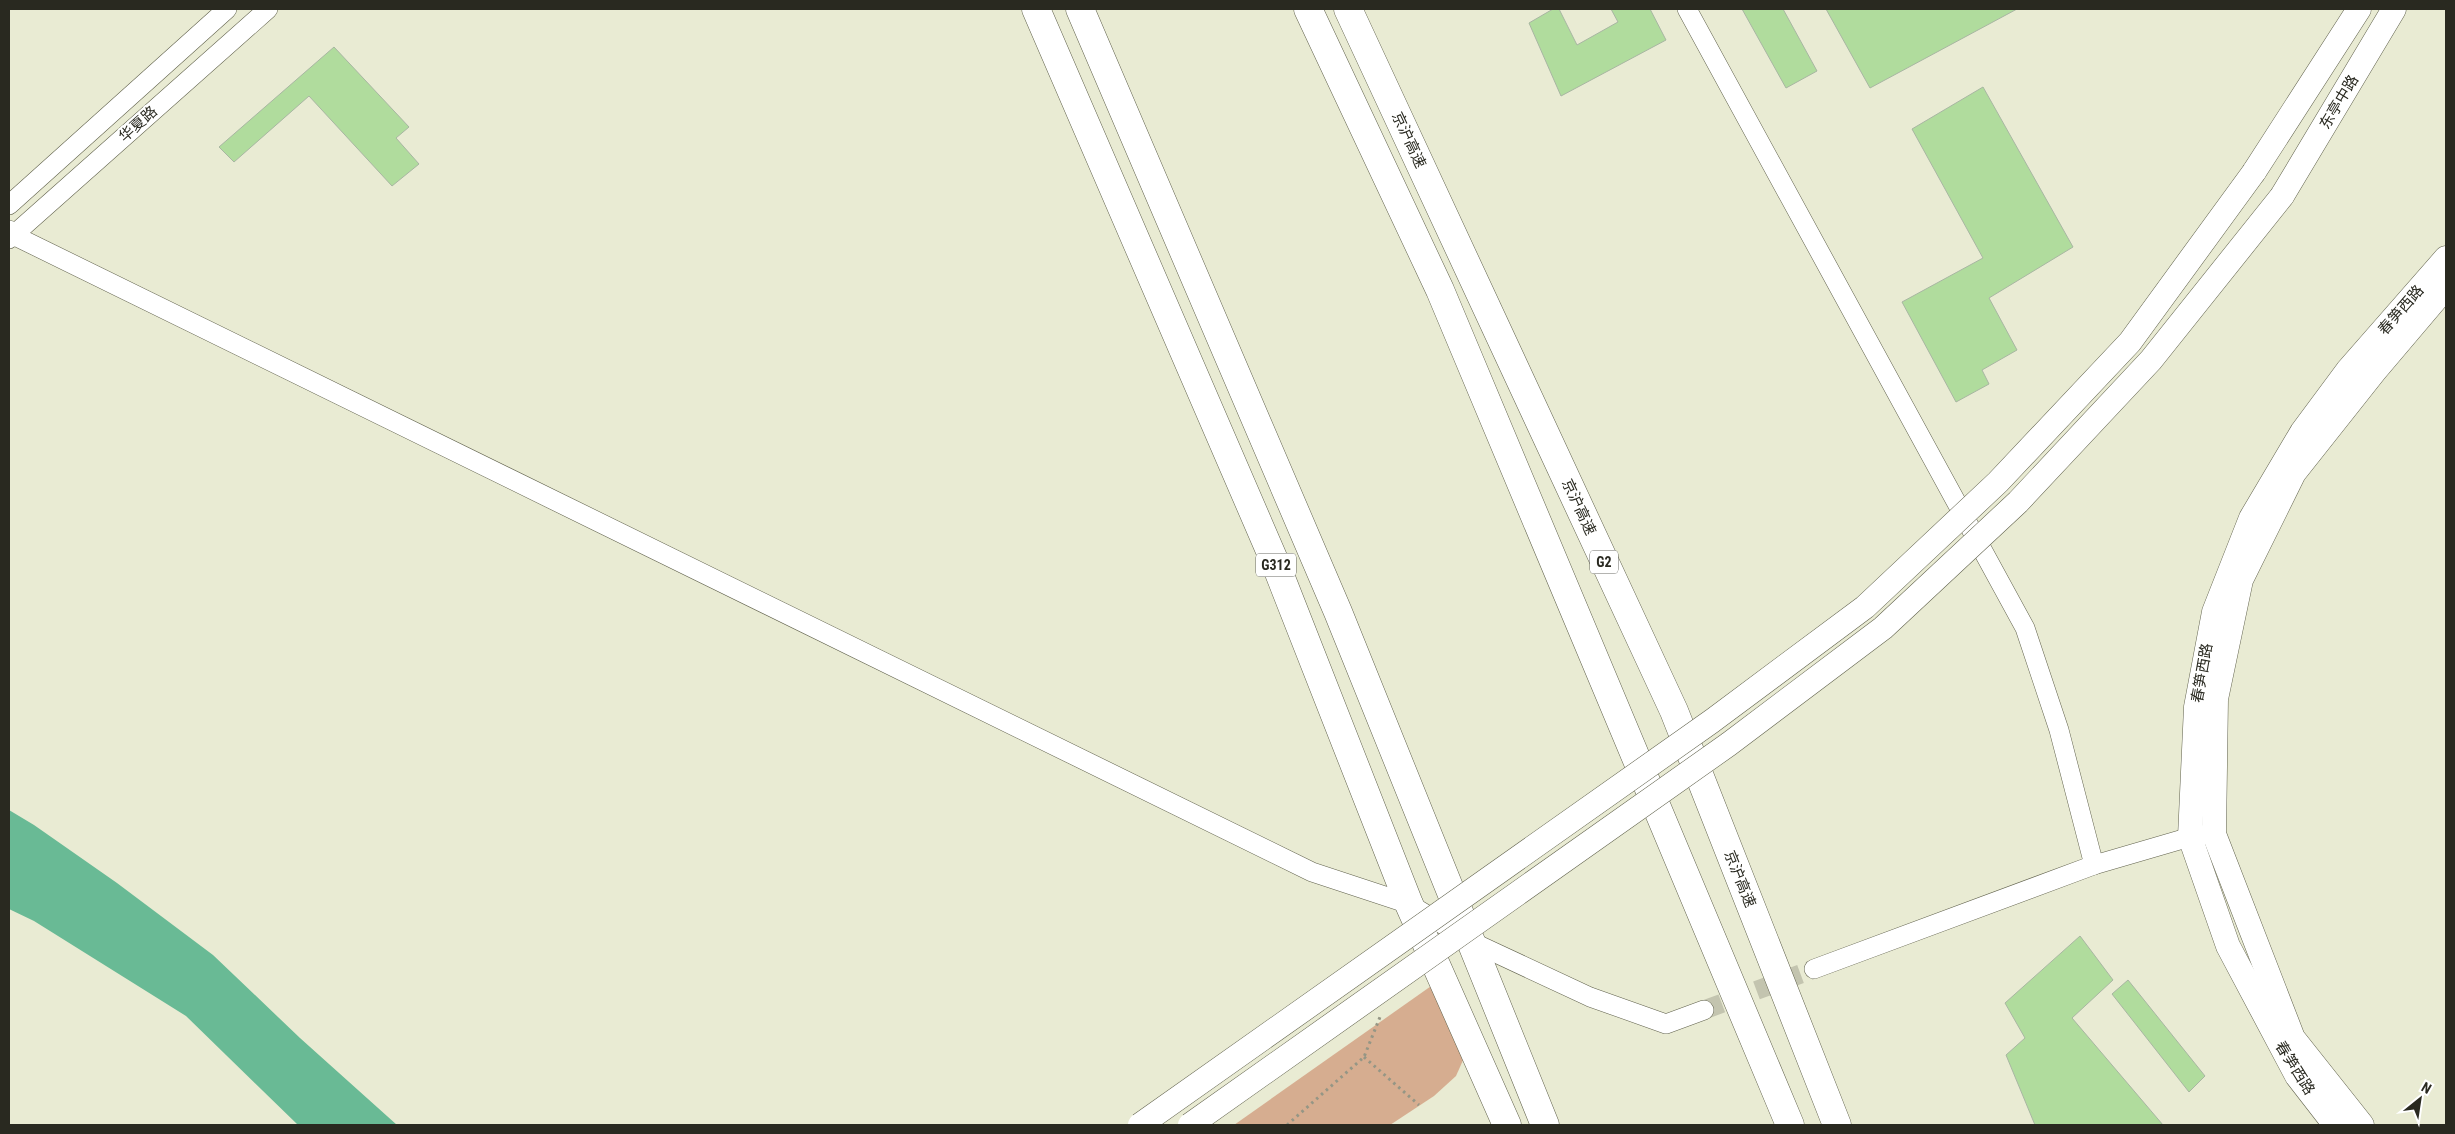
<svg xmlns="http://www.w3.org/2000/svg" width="2455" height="1134" viewBox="0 0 2455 1134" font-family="'Roboto Condensed','Noto Sans SC',sans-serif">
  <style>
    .green { fill: #d6ad90 }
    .water { fill: #69ba95 }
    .building { fill: #b0dc9d; stroke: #a8b6a2 }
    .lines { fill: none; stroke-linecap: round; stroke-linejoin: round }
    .minor-tunnel { stroke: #c3c4af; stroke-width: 19; stroke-dasharray: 19 9; stroke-linecap: butt }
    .minor-casing { stroke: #61624d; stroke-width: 20 }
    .major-casing { stroke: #61624d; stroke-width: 25 }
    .highway-casing { stroke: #61624d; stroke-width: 29 }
    .path { stroke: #959685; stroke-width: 3; stroke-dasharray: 2.5 4; stroke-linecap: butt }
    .minor { stroke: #fff; stroke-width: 19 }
    .major { stroke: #fff; stroke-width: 24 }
    .highway { stroke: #fff; stroke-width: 28 }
    .major-bridge-casing { stroke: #61624d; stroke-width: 25; stroke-linecap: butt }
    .major-bridge { stroke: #fff; stroke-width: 24 }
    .labels { text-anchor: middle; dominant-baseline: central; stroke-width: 4; stroke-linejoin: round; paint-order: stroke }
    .shield { fill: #fff; stroke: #696963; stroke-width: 1 }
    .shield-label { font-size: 14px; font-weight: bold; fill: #292920 }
    .street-label { font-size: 15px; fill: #292920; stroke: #fff }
  </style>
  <rect width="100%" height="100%" fill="#e9ebd3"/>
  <polygon class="green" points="1434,984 1464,1058 1456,1076 1434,1096 1390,1125 1234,1125"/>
  <polygon class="water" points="9,810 34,825 117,883 213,955 300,1038 397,1125 298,1125 186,1016 34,921 9,909"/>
  <g class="building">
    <polygon points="1553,9 1559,9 1577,45 1618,22 1611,9 1650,9 1666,40 1561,96 1529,23"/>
    <polygon points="1742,9 1783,9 1817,71 1786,88"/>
    <polygon points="1826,9 2017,9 1870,88"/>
    <polygon points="334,47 409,127 396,138 419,164 392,186 309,96 234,162 219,147"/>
    <polygon points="1983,87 2073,247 1989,298 2017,350 1982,370 1989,384 1956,402 1902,302 1983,258 1912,129"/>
    <polygon points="2080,936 2113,980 2072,1018 2163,1125 2035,1125 2006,1055 2025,1038 2005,1003"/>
    <polygon points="2128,980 2205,1076 2189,1092 2112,994"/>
  </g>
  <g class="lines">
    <polyline class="minor-tunnel" points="1704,1010 1814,969"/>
    <defs>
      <g id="minor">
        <polyline points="1687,9 2025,628 2059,730 2094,865"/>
        <polyline points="9,205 227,9"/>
        <polyline points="9,230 13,235 1312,872 1409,904 1470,941 1590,997 1666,1024 1704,1010"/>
        <polyline points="9,239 268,9"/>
        <polyline points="1814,969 2094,865 2190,837 2203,835"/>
      </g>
      <g id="major">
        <polyline points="2254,172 2359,9"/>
        <polyline points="2282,196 2394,9"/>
        <polyline points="2335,1125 2297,1076 2228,946 2190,837 2196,707 2214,612 2251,518 2302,432 2348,370 2446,258"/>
        <polyline points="2362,1125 2293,1038 2214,834 2216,699 2241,580 2294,473 2374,372 2446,287"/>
      </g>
      <g id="highway">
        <polyline points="1036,9 1274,560 1409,904 1507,1125"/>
        <polyline points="1080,9 1338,612 1545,1125"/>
        <polyline points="1308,9 1440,290 1790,1125"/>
        <polyline points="1348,9 1674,711 1837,1125"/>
      </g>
    </defs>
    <use href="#minor" class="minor-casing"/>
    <use href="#major" class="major-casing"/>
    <use href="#highway" class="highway-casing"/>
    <g class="path">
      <polyline points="1364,1057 1419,1105"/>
      <polyline points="1287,1125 1364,1057 1380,1017"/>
    </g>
    <use href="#minor" class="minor"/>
    <use href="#major" class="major"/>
    <use href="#highway" class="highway"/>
    <defs>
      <g id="major-bridge">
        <polyline points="1140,1125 1712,721 1865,607 1998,482 2130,342 2254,172"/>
        <polyline points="1190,1125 1729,744 1883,628 2018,502 2151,360 2282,196"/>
      </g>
    </defs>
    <use href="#major-bridge" class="major-bridge-casing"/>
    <use href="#major-bridge" class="major-bridge"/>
  </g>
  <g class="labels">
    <g class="shield">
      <rect x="1590" y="550.5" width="28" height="23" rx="4"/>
      <rect x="1256" y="553.5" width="40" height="23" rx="4"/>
    </g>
    <g class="shield-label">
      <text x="1604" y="562">G2</text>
      <text x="1276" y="565">G312</text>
    </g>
    <g class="street-label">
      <text transform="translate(2339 102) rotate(-59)">东亭中路</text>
      <text transform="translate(138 124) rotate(-42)">华夏路</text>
      <text transform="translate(1409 140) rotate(65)">京沪高速</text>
      <text transform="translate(2401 310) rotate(-49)">春笋西路</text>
      <text transform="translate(1579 507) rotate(65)">京沪高速</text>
      <text transform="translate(2202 673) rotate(-80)">春笋西路</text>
      <text transform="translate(1740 879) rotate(68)">京沪高速</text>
      <text transform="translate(2295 1068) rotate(58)">春笋西路</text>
    </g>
  </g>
  <rect width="2455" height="1134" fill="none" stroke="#292920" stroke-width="20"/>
  <g transform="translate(2420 1099) rotate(30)" stroke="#ffffff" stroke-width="4" paint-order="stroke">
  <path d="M0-4L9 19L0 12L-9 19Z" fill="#292920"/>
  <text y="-8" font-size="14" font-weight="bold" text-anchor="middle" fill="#292920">N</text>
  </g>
</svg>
